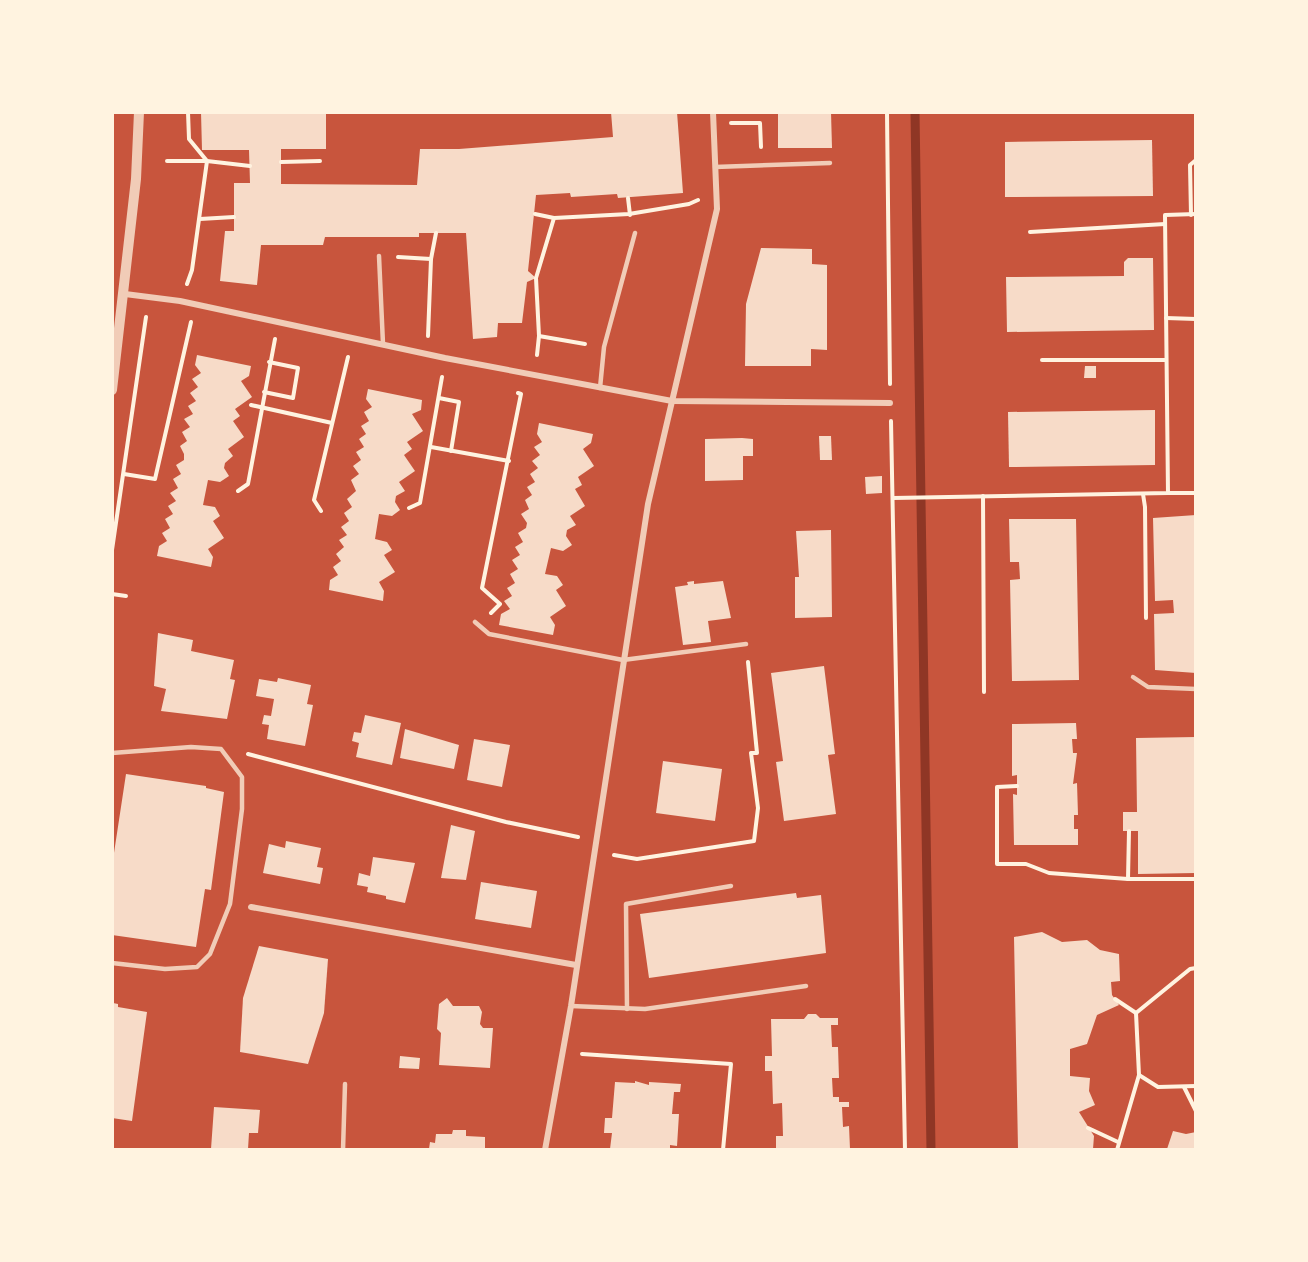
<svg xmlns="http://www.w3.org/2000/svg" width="1308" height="1262" viewBox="0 0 1308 1262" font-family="'PT Serif',serif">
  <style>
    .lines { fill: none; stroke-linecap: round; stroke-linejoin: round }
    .stream { stroke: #8f3625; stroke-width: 9 }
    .building { fill: #f7dbc8 }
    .path { stroke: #fff3e0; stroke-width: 4 }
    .service { stroke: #f1ccb7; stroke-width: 4.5 }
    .minor { stroke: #f1ccb7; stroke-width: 6 }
    .tertiary { stroke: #f1ccb7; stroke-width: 10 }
  </style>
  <rect width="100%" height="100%" fill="#c8553d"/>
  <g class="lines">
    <polyline class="stream" points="915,112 931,1150"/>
  </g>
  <g class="building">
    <polygon points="201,112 326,112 326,149 281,149 281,184 417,185 420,149 459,149 613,137 611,112 677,112 683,193 618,198 617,194 571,197 570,193 536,195 528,271 536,278 527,282 522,323 498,323 497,337 473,339 466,233 419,233 419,237 325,237 323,245 261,245 257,285 220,281 225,231 234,231 234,183 250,183 249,150 202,150"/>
    <polygon points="778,112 831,112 832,148 778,148"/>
    <polygon points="1152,140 1153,196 1005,197 1005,142"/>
    <polygon points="761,248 812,249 812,264 827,265 827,350 811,349 811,366 745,366 746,304"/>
    <polygon points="1128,258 1153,258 1154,330 1007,332 1006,277 1124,276 1124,262"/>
    <polygon points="197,355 251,366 249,376 241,381 252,397 235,409 240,416 233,421 244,437 228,449 233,456 225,463 224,468 229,476 220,482 208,480 203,505 215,507 220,516 213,521 224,538 208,549 213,557 211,567 157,556 159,546 167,541 162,533 170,528 165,519 173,514 168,506 176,501 170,493 178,488 173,479 181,474 176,465 184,460 184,454 180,446 187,441 182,432 190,427 184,419 193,414 188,406 196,401 190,393 198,387 192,379 201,373 195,365"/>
    <polygon points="1085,366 1096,366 1096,378 1084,378"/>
    <polygon points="368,389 422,400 421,410 412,414 423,431 407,442 412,449 404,455 415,471 399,482 405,491 396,496 395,502 400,510 392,516 379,514 375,539 387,542 392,550 384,555 395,572 379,582 384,591 383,601 329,590 330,580 338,575 333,567 341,561 336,554 344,547 339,540 347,535 341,527 349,521 344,513 352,507 347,499 356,491 351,480 359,474 353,466 361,460 356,452 364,447 359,439 366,434 361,426 369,421 364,412 372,407 366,399"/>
    <polygon points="1155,410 1155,465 1009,467 1008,412"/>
    <polygon points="539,423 593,434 591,443 583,449 594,466 578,477 582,485 575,489 585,506 570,516 576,525 567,530 566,536 572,545 563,551 551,548 545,574 557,576 563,585 556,590 566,606 550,617 555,625 553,635 499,625 501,614 510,609 504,601 512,596 507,588 515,583 510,574 518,569 512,560 520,555 515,547 523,542 518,533 526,528 527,523 521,514 529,509 525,500 532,495 527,487 535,482 530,474 538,468 532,461 540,455 534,447 542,442 537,434"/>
    <polygon points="819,436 831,436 832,460 820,460"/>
    <polygon points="742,438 753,439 753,456 743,456 743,480 705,481 705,439"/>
    <polygon points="882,476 882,493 866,494 865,477"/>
    <polygon points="1196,515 1196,673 1155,670 1154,614 1174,613 1173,600 1155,601 1153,518"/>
    <polygon points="1009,519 1076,519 1079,680 1012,681 1010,580 1020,579 1019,562 1010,562"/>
    <polygon points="831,530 832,617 795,618 795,577 799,577 796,531"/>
    <polygon points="694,581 694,584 723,581 731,618 708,621 711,642 683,645 675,587 688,585 687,582"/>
    <polygon points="158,633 193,640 191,651 234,660 230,679 235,680 227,719 161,711 166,689 154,686"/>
    <polygon points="824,666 835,754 828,755 836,814 784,821 776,762 783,761 771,673"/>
    <polygon points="278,678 311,685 307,704 313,705 305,746 267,739 269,725 262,724 264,715 271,716 274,699 256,696 259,679 277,682"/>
    <polygon points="365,715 401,723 392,765 356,757 359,743 352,741 354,732 361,733"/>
    <polygon points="1076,723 1077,739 1072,739 1073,753 1077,753 1073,784 1077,783 1078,815 1074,815 1074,829 1078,829 1078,845 1014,845 1013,794 1017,795 1017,775 1012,776 1012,724"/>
    <polygon points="405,729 459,745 454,769 400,758"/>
    <polygon points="1196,737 1196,873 1138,874 1138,831 1123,831 1123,812 1137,812 1136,738"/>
    <polygon points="474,739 510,745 502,787 467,780"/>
    <polygon points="663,761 722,769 715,821 656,813"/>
    <polygon points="126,774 206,786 206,788 224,792 211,890 205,889 196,947 112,935 112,866"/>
    <polygon points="451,825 475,831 466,880 441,878"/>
    <polygon points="286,841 321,848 317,867 323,868 320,884 263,873 269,844 285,848"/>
    <polygon points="373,857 415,863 405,903 386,899 386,896 367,892 368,887 357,885 359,873 370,876"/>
    <polygon points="481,882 537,891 531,928 475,919"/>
    <polygon points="796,893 797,898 821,895 826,953 649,978 640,914"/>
    <polygon points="1042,932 1062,942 1087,940 1100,950 1119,954 1120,981 1111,982 1112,995 1119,1005 1097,1015 1087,1044 1070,1049 1070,1076 1090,1078 1089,1091 1095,1105 1079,1112 1094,1136 1093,1149 1018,1149 1014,937"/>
    <polygon points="259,946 328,959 324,1013 308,1064 240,1052 243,998"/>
    <polygon points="447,998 453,1006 479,1006 482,1012 480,1024 483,1028 493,1028 490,1068 439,1065 441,1033 437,1029 439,1004"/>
    <polygon points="113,1003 118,1004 118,1007 147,1012 132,1121 112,1118"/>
    <polygon points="808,1014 816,1014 820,1018 838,1018 838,1025 831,1025 832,1047 838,1047 839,1078 832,1078 833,1097 839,1097 839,1102 849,1102 849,1107 842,1107 843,1127 849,1126 850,1149 776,1149 776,1136 783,1136 782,1103 773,1104 772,1071 765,1071 765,1056 772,1056 771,1019 804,1019"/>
    <polygon points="400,1056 420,1058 419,1069 399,1068"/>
    <polygon points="635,1081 649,1085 649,1082 681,1084 680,1092 674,1092 672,1114 679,1114 677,1146 670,1145 670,1149 610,1149 612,1133 604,1133 605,1118 612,1118 615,1082 635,1083"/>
    <polygon points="214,1107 260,1110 258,1133 249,1133 248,1149 211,1149"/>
    <polygon points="453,1130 466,1130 466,1136 485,1137 485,1149 429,1149 430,1142 435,1143 436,1134 452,1134"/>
    <polygon points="1173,1131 1186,1134 1196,1132 1196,1149 1167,1149"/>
  </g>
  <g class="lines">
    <g class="path">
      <polyline points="887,112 890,384"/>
      <polyline points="731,123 760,123 761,147"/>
      <polyline points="167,161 207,161 189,139 188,112"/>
      <polyline points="281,162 320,161"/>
      <polyline points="628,198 630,215"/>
      <polyline points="535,214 554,218"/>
      <polyline points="1191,215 1190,165 1196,160"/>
      <polyline points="200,219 234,217"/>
      <polyline points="1030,232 1165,224"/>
      <polyline points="398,257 431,259"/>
      <polyline points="187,284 192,270 207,161 250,166"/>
      <polyline points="1166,318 1196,319"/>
      <polyline points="428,336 431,259 436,233"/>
      <polyline points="539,336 585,344"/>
      <polyline points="537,355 539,336 536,278 554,218 629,214 689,204 698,200"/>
      <polyline points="1042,360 1166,360"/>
      <polyline points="264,392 293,398 298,368 269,362"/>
      <polyline points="439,398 459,402 451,451"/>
      <polyline points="251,405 332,423"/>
      <polyline points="891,421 905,1150"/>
      <polyline points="431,447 509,461"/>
      <polyline points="124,474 155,479 191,322"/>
      <polyline points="238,491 248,484 275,339"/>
      <polyline points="1168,493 1196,493"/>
      <polyline points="1143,494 1145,507 1146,618"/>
      <polyline points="983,496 984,692"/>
      <polyline points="893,498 1168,493 1165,215 1196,214"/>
      <polyline points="409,508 420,503 442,377"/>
      <polyline points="321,511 314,500 348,357"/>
      <polyline points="112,550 146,317"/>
      <polyline points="112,594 126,596"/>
      <polyline points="491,613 500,604 482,588 521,394 518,393"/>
      <polyline points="248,754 506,822 578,837"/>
      <polyline points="1017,786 997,787 997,864 1026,864 1049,873 1128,879 1196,879"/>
      <polyline points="614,855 637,859 754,841 758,808 751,753 757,753 748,662"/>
      <polyline points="1128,879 1129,831"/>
      <polyline points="1115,999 1136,1013"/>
      <polyline points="582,1054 731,1064 723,1150"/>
      <polyline points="1139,1075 1158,1087 1196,1086"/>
      <polyline points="1184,1087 1196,1111"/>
      <polyline points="1088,1128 1118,1142"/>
      <polyline points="1117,1150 1139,1075 1136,1013 1190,969 1196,968"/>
    </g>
    <g class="service">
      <polyline points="715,167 830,163"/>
      <polyline points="379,256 383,344"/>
      <polyline points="600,388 604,347 635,233"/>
      <polyline points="475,622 489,634 623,660 746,644"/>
      <polyline points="1133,677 1148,687 1196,689"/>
      <polyline points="112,753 191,747 221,749 242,777 242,809 230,904 210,954 197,967 165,969 112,963"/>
      <polyline points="571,1006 645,1009 806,986"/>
      <polyline points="627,1009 626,904 731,886"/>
      <polyline points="343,1150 345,1084"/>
    </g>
    <g class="minor">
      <polyline points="125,294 180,301 445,358 672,401 890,403"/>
      <polyline points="251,907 576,965"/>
      <polyline points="545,1150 571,1006 648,504 717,209 713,112"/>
    </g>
    <polyline class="tertiary" points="112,390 136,179 139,112"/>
  </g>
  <rect width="1308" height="1262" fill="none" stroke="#fff3e0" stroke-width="228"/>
</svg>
